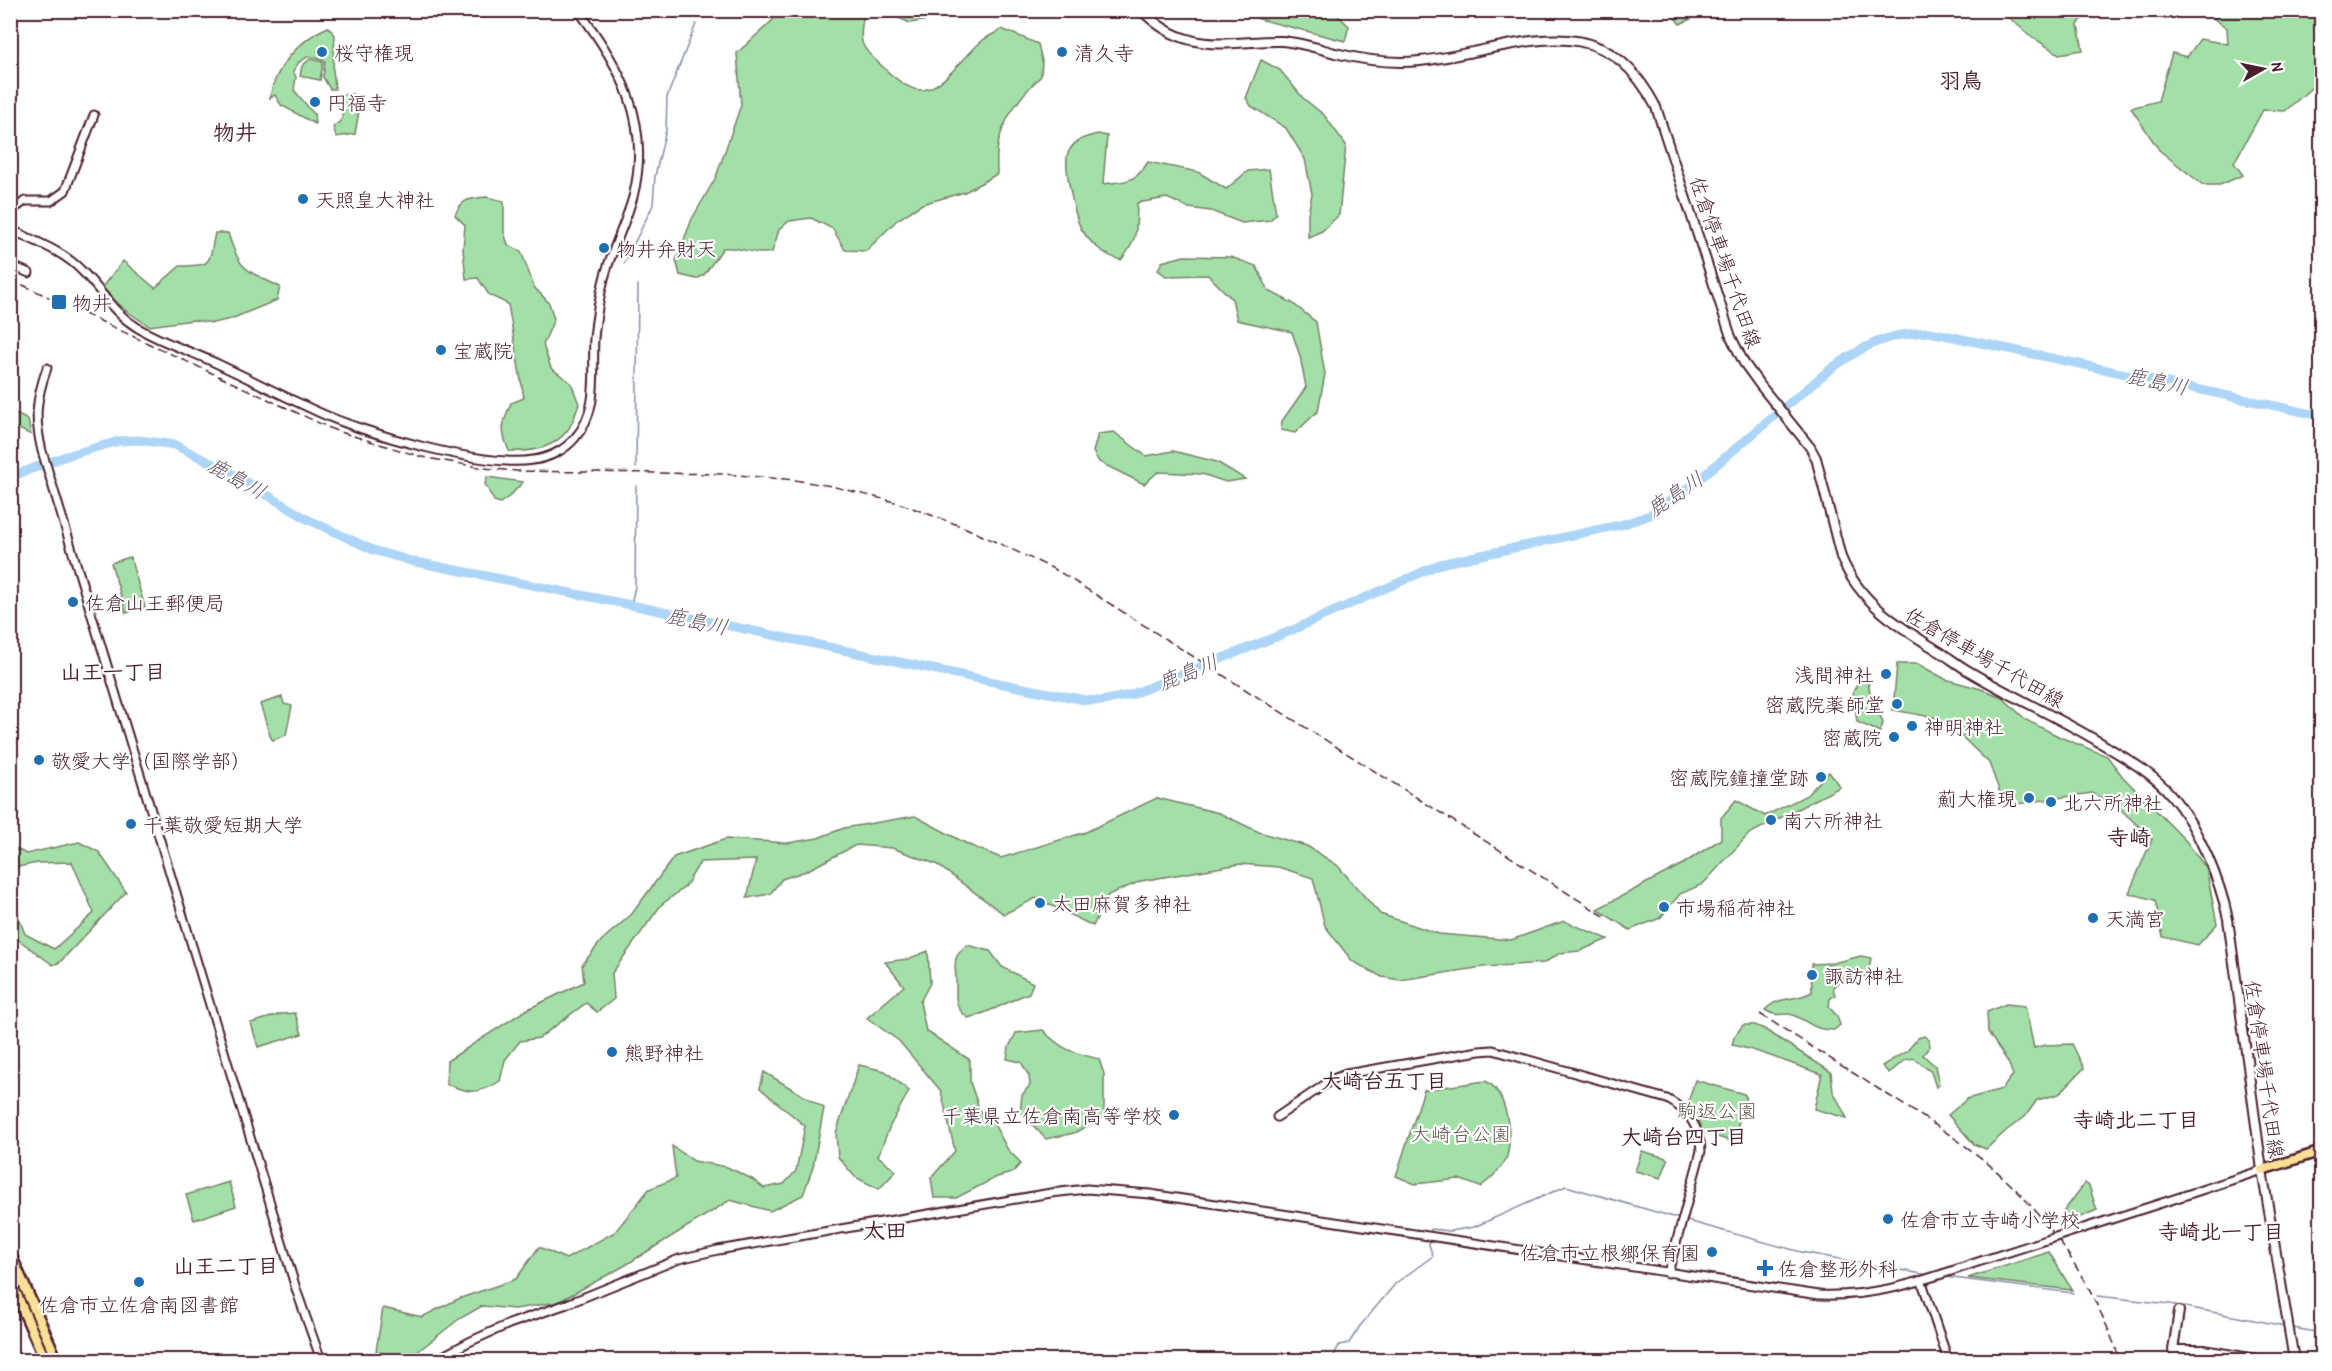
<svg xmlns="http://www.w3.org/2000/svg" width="2332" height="1371" viewBox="0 0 2332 1371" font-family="'Patrick Hand','Klee One',sans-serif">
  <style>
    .green { fill: #a3e0a7; stroke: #768069; stroke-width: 1.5 }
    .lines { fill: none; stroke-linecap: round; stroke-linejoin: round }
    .stream { stroke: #858ca5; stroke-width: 1.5 }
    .river { stroke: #acd5f7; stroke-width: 9 }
    .tertiary-casing { stroke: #4a1f2b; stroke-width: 11 }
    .secondary-casing { stroke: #4a1f2b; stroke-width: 12 }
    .primary-casing { stroke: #4a1f2b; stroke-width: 13 }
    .motorway-casing { stroke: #4a1f2b; stroke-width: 14 }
    .tertiary { stroke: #fff; stroke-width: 7 }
    .secondary { stroke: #fff; stroke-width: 8 }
    .primary { stroke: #fbdf96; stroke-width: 8 }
    .motorway { stroke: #fbdf96; stroke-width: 9 }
    .rail { stroke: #4a1f2b; stroke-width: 1.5; stroke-dasharray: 9 4.5; stroke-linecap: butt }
    .tertiary-bridge-casing { stroke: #4a1f2b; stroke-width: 11; stroke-linecap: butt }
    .tertiary-bridge { stroke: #fff; stroke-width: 7 }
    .poi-dot { fill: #1f6fb2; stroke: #fff; stroke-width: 2 }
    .labels { text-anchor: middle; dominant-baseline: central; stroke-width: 4.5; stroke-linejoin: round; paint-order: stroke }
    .poi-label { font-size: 20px; fill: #4a1f2b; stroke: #fff; text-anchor: start }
    .street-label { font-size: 20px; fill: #4a1f2b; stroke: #fff }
    .park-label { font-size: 20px; fill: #655950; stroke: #fff }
    .water-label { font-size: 21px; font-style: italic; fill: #675668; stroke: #fff }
    .neighbourhood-label { font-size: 21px; font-weight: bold; fill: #4a1f2b; stroke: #fff }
    .quarter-label { font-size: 22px; font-weight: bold; fill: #4a1f2b; stroke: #fff }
  </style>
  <rect width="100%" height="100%" fill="#fff"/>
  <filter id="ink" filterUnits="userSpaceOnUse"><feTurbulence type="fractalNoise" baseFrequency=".0167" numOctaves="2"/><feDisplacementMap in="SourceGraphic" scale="12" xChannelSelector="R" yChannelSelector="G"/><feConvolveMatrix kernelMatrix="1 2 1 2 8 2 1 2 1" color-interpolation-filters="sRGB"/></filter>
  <g filter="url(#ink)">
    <g class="green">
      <path d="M779 11H862L864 14C858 42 860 47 882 66 891 75 907 90 921 90 942 90 967 53 982 41 988 36 996 33 1002 29L1038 44 1042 61 1041 76C1022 94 1003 119 998 145 996 154 997 164 997 174L965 192 922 204 897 220 866 251 845 250 833 229 811 218 789 221 779 230 772 252C754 256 741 246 723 248L704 275 697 279 680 275 676 260 692 219 716 177 741 105 737 53 772 21Z"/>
      <polygon points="893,11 893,10 960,11 959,15 910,23 894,16"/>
      <polygon points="1253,11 1333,11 1349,26 1345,41 1259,19"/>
      <polygon points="1669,11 1708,11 1680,24"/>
      <polygon points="2001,11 2086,11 2078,25 2083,50 2059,54 2032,37"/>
      <polygon points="2203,11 2321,11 2322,75 2318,82 2285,111 2263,110 2234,163 2243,175 2220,185 2203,185 2159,150 2131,108 2158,101 2172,53 2187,57 2200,39 2228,44 2227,28"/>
      <path d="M328 27 335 35 333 69 335 89H330L323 77 325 61 309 56 299 62 293 71 296 77 294 90 314 114 315 124 281 105 275 95 270 98C274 68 300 39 328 27Z"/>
      <polygon points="310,59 323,62 320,80 300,76 302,66"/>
      <polygon points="1261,60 1280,70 1303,98 1324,115 1346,145 1339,215 1322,231 1308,237 1308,214 1312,194 1305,159 1286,128 1251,106 1246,98"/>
      <path d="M352 94 355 97V104L360 105 355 134 336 137 333 126C343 121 343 118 342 107L337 106 336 95Z"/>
      <path d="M1098 134 1107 136 1103 184C1127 181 1135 183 1148 162L1198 172 1226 189 1248 171 1269 169 1276 214 1270 220 1242 223 1211 211 1189 208 1167 198 1137 203C1136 229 1139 239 1121 260 1105 256 1091 244 1082 230 1075 219 1063 164 1068 153 1074 140 1085 137 1098 134Z"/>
      <path d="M486 197 504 201V232L508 245 521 251 534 287 549 303 554 319 543 345 551 368 571 383 579 404C576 412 573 424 567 431 553 449 530 452 509 451 500 430 502 424 511 403L524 398 508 304 489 295 478 278 466 279 463 249 465 225 455 215C462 198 469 199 486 197Z"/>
      <path d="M215 233H228C240 272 246 270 280 287L277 300 231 319 213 323 193 320 149 326 125 310 102 287 123 261 155 288 180 266C214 266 208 264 215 233Z"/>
      <polygon points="1184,256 1231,257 1256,266 1269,291 1292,303 1316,322 1325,374 1318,411 1295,433 1281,430 1282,421 1306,387 1300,356 1292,332 1237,320 1232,299 1208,275 1166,276 1158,270 1162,262"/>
      <polygon points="10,411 28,420 31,435 11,425"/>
      <polygon points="1114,432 1146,456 1173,451 1217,462 1245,479 1226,482 1202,474 1158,472 1144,484 1099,462 1093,452 1098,434"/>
      <polygon points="487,477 523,482 510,496 500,503 494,501 485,484"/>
      <polygon points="130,557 145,607 126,613 111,563"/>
      <polygon points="1897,664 1918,664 1945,679 1981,689 2002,697 2026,720 2060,737 2107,756 2123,777 2186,841 2206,868 2217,924 2198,945 2163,937 2155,900 2129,893 2152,839 2118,807 2092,793 2010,805 2002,798 1989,763 1957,732 1937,718 1893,710"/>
      <polygon points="1867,676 1873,710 1880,715 1883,723 1880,732 1857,722 1853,692 1861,677"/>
      <polygon points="282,697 284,704 292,706 286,735 273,740 271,738 260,704"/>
      <polygon points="1829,772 1840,787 1749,834 1703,884 1680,894 1660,918 1630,930 1597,909 1683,864 1721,839 1721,818 1736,800 1765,816 1807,795"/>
      <path d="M1157 798 1219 813 1259 832 1307 846 1337 865 1380 914 1439 934 1511 940 1564 921 1608 939 1580 951 1560 953 1544 963 1483 967 1400 980 1382 977 1352 961 1325 926 1313 878 1278 867 1240 864 1141 881 1108 895 1093 926 1036 898 1004 914 936 864 892 848 856 845 806 871 782 879 770 894 747 898 756 860 700 862 685 887 661 905 612 973 614 999 597 1012 586 1003 539 1038 520 1041 505 1060 500 1081C479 1095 469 1093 446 1084L447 1061 526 1010 584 982 582 965 602 940 631 915 674 857 726 839 788 843 818 838 844 828 915 816 969 845 1001 858 1086 832Z"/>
      <polygon points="79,842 99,852 126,892 60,962 53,965 16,938 11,929 11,897 25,934 54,949 94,913 72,862 38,863 11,868 11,846 26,854"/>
      <path d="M967 945 990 951 1002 967 1033 983 1029 993C1008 1001 990 1013 968 1018 952 1005 957 998 956 979 955 962 952 958 967 945Z"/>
      <polygon points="928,951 930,983 920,1002 926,1031 970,1060 970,1082 980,1111 995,1126 1008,1150 1021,1163 1012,1173 997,1177 956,1198 934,1198 931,1178 955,1151 941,1091 899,1041 867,1018 904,986 885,962 908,959"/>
      <path d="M1861 956 1871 958 1868 974 1859 979 1840 980 1833 988 1835 995 1830 999 1829 1007 1837 1016 1840 1025 1834 1030C1810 1029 1812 1023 1793 1015 1783 1011 1779 1019 1765 1010 1779 995 1794 1002 1812 992L1811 964 1833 963Z"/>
      <polygon points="2006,1004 2025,1006 2034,1048 2045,1045 2072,1044 2084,1068 2059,1094 2037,1100 2025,1117 2007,1130 1986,1149 1974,1144 1948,1115 1967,1099 2002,1089 2013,1075 2008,1062 1988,1032 1987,1012"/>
      <polygon points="295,1013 302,1034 258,1047 251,1023 281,1014"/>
      <path d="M1743 1025H1755L1764 1029 1831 1072 1833 1091 1847 1118 1814 1109 1822 1074C1792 1065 1763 1051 1732 1045L1734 1037Z"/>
      <path d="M1043 1030C1061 1050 1074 1053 1099 1059L1104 1074V1117L1074 1133 1046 1139 1020 1112 1022 1095 1030 1085 1029 1076 1021 1062 1007 1059 1009 1047 1016 1033Z"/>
      <polygon points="1924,1036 1929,1040 1930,1046 1923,1055 1935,1066 1939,1085 1936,1087 1931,1072 1914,1058 1905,1060 1889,1073 1882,1066 1907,1051 1918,1038"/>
      <polygon points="859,1065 885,1071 909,1091 890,1126 878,1156 896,1171 879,1189 855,1177 838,1157 836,1133"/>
      <polygon points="764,1072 824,1108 813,1167 803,1195 770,1211 730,1200 624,1266 558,1302 515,1309 482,1306 459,1319 407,1360 376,1351 383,1308 422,1317 458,1299 516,1279 539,1247 566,1259 615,1232 649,1189 676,1178 672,1146 694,1161 727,1167 752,1179 764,1188 784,1184 796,1171 805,1126 760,1088"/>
      <polygon points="1695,1080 1744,1094 1746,1097 1733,1142 1702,1132 1695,1116 1687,1106"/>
      <path d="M1485 1081C1507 1090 1514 1139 1506 1159 1501 1169 1489 1181 1480 1187L1459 1179 1415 1184 1396 1176 1424 1090Z"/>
      <polygon points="1642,1151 1666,1158 1668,1160 1661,1178 1635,1171"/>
      <polygon points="229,1182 236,1206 194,1220 186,1195"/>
      <polygon points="2085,1183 2089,1186 2097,1210 2068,1222 2061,1215"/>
      <polygon points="2049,1252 2072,1290 1968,1278"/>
    </g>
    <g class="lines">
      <g class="stream">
        <polyline points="624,264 653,205 655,176 666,130 667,97 696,24"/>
        <polyline points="636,468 638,285"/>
        <polyline points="631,605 635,586 636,486"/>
        <polyline points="1684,1220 1801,1252 1928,1275"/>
        <polyline points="1431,1234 1431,1229 1450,1231 1474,1227 1566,1186 1680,1219"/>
        <polyline points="1945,1277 2073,1293"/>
        <polyline points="2097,1296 2170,1304 2285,1326"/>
        <polyline points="2293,1328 2322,1333"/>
        <polyline points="1332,1360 1339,1345 1349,1343 1360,1326 1396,1283 1433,1256 1429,1245 1430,1239"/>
      </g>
      <path class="river" d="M10 477 66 456 119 441 139 440 175 445 233 474 307 519 373 550 411 561 631 605 1013 686 1085 700 1102 701 1130 695 1288 632 1440 564 1624 524 1650 515 1691 486 1828 371C1863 346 1886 333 1930 332L2322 416"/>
      <defs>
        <g id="tertiary">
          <polyline points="10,212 25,201 51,201 65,191 94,115"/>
          <path d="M10 229C34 241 63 251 81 270 103 291 110 311 138 328 163 343 191 351 218 364 250 379 283 396 316 411 363 433 483 468 533 460 549 458 565 450 575 438 600 410 592 372 594 338 596 318 599 299 604 279 611 251 625 225 633 197 652 123 621 67 578 10"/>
          <polyline points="10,265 29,273"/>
          <path d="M47 368C36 399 34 418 42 451L297 1292 321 1360"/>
          <path d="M1277 1117 1333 1079 1346 1074 1479 1051 1493 1050 1667 1099C1688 1110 1700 1127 1701 1151L1668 1273"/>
          <polyline points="2171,1200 2262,1170"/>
          <polyline points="1922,1282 1948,1360"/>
          <path d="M435 1360 469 1342 509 1324 567 1304 679 1259 718 1250 1051 1193 1087 1189 1150 1194 1819 1295C1881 1297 1924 1280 1981 1261"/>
          <polyline points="2192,1360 2197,1359"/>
        </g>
        <g id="secondary">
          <path d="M1141 10C1156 24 1170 35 1191 40 1220 48 1251 40 1281 41 1299 42 1317 48 1335 53 1363 60 1391 64 1420 61 1521 49 1600 0 1656 107L1731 337 1744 363 1760 385 1810 447 1816 458 1841 557C1859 602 1898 626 1937 650 1947 656 1957 664 1967 670 2010 696 2056 716 2099 742 2124 757 2153 773 2172 796 2198 827 2220 880 2228 919L2262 1170 2294 1360"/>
          <polyline points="2179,1311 2173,1350 2204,1350 2261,1360"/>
        </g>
        <polyline id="primary" points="2262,1170 2322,1151"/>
        <g id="motorway">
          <polyline points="10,1253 57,1360"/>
          <polyline points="10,1280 45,1360"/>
        </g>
      </defs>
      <use href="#tertiary" class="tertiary-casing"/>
      <use href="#secondary" class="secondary-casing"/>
      <use href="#primary" class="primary-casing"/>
      <use href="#motorway" class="motorway-casing"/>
      <use href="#tertiary" class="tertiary"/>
      <use href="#secondary" class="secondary"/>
      <use href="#primary" class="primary"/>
      <use href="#motorway" class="motorway"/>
      <g class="rail">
        <polyline points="10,279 334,430 422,457 484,468 516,471 725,474 795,480 831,486 899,503 966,528 1058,571 1607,918"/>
        <path d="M1760 1014C1803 1041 1845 1068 1888 1095 1929 1121 1971 1146 2006 1180 2059 1230 2096 1292 2120 1360"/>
      </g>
      <defs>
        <polyline id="tertiary-bridge" points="1981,1261 2171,1200"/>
      </defs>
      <use href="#tertiary-bridge" class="tertiary-bridge-casing"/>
      <use href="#tertiary-bridge" class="tertiary-bridge"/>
    </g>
  </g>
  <g class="poi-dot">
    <circle cx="322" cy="52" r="6"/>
    <circle cx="1062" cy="52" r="6"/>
    <circle cx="315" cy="102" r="6"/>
    <circle cx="303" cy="199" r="6"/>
    <circle cx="604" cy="248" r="6"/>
    <rect x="51" y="294" width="16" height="16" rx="3"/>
    <circle cx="441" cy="350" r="6"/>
    <circle cx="73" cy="602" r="6"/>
    <circle cx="1886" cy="674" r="6"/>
    <circle cx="1897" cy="704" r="6"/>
    <circle cx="1912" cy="726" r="6"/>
    <circle cx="1894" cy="737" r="6"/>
    <circle cx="39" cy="760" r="6"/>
    <circle cx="1821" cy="777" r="6"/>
    <circle cx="2029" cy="798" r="6"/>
    <circle cx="2051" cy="802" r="6"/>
    <circle cx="1771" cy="820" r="6"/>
    <circle cx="131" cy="824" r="6"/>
    <circle cx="1040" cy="903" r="6"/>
    <circle cx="1664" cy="907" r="6"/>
    <circle cx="2093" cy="918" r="6"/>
    <circle cx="1812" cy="975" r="6"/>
    <circle cx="612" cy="1052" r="6"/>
    <circle cx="1174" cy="1115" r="6"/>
    <circle cx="1888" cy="1219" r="6"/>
    <circle cx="1712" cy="1252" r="6"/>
    <path d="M1762 1259h6v6h6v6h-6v6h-6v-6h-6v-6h6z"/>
    <circle cx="139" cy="1282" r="6"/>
  </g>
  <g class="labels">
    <g class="poi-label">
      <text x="334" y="52">桜守権現</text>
      <text x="1074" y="52">清久寺</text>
      <text x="327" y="102">円福寺</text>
      <text x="315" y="199">天照皇大神社</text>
      <text x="616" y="248">物井弁財天</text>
      <text x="72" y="302">物井</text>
      <text x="453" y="350">宝蔵院</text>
      <text x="85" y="602">佐倉山王郵便局</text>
      <text x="1874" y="674" text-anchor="end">浅間神社</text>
      <text x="1885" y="704" text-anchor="end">密蔵院薬師堂</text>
      <text x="1924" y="726">神明神社</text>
      <text x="1882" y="737" text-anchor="end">密蔵院</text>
      <text x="51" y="760">敬愛大学（国際学部）</text>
      <text x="1809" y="777" text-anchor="end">密蔵院鐘撞堂跡</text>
      <text x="2017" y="798" text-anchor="end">薊大権現</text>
      <text x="2063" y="802">北六所神社</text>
      <text x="1783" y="820">南六所神社</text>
      <text x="143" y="824">千葉敬愛短期大学</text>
      <text x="1052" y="903">太田麻賀多神社</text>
      <text x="1676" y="907">市場稲荷神社</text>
      <text x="2105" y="918">天満宮</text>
      <text x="1824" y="975">諏訪神社</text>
      <text x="624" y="1052">熊野神社</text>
      <text x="1162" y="1115" text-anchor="end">千葉県立佐倉南高等学校</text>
      <text x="1900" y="1219">佐倉市立寺崎小学校</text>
      <text x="1700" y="1252" text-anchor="end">佐倉市立根郷保育園</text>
      <text x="1778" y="1268">佐倉整形外科</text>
      <text x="139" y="1304" text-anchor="middle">佐倉市立佐倉南図書館</text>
    </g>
    <g class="street-label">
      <text transform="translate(1726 262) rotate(71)">佐倉停車場千代田線</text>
      <text transform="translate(1985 657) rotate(30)">佐倉停車場千代田線</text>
      <text transform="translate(2265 1069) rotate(82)">佐倉停車場千代田線</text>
    </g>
    <g class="park-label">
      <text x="1717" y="1110">駒返公園</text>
      <text x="1461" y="1133">大崎台公園</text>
    </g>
    <g class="water-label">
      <text transform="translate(2157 381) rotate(12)">鹿島川</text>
      <text transform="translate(237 478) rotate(29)">鹿島川</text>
      <text transform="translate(1675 494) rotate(-34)">鹿島川</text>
      <text transform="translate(697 621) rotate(12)">鹿島川</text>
      <text transform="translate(1188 672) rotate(-22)">鹿島川</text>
    </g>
    <g class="neighbourhood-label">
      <text x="113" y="671">山王一丁目</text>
      <text x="1384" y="1080">大崎台五丁目</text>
      <text x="2136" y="1119">寺崎北二丁目</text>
      <text x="1684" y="1136">大崎台四丁目</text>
      <text x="2221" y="1231">寺崎北一丁目</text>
      <text x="226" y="1265">山王二丁目</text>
    </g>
    <g class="quarter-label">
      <text x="1961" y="80">羽鳥</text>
      <text x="235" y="132">物井</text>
      <text x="2129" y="837">寺崎</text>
      <text x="885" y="1230">太田</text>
    </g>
  </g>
  <rect width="2332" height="1371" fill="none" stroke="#fff" stroke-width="36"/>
  <rect x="18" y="18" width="2296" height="1335" fill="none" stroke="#4a1f2b" stroke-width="2" filter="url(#ink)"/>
  <g transform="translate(2263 69) rotate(81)" stroke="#ffffff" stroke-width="4.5" paint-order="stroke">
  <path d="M0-4.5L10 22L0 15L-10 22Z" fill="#4a1f2b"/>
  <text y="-9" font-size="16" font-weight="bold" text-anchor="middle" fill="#4a1f2b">N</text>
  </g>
</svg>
